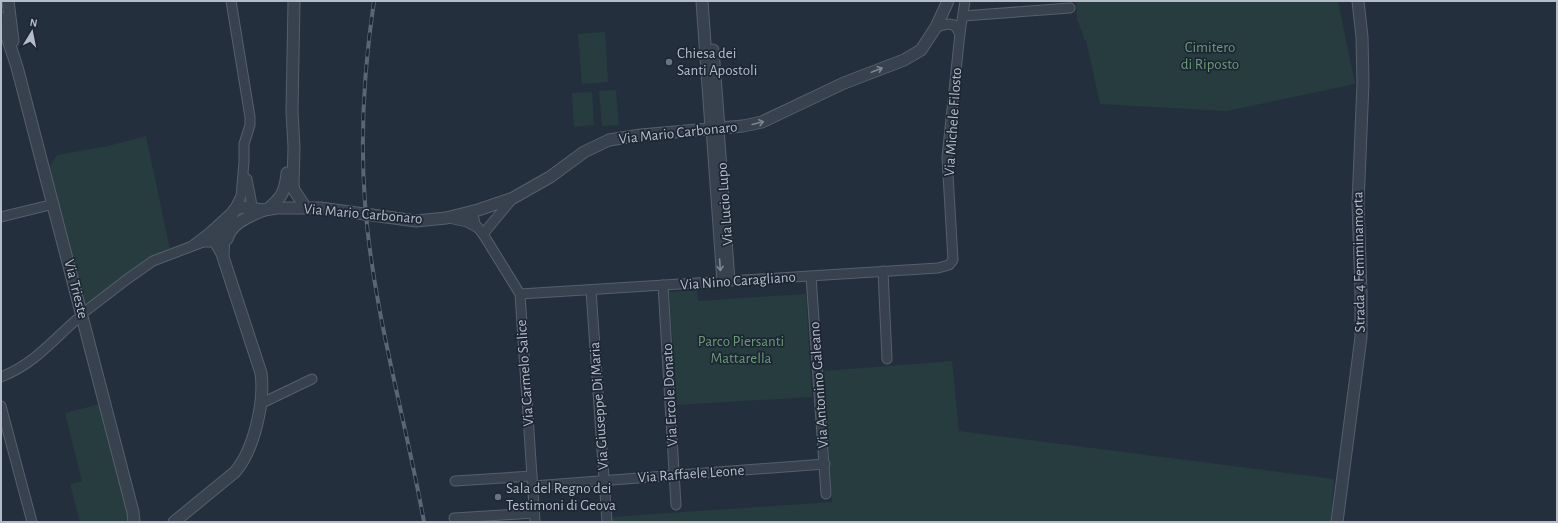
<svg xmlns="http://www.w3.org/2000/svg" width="1558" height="523" viewBox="0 0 1558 523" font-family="'Alegreya Sans',sans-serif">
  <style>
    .green { fill: #263c3f }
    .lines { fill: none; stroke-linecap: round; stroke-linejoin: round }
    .minor-casing { stroke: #565f6c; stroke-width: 11 }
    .tertiary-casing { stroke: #565f6c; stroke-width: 13 }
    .minor { stroke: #38414e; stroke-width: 9 }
    .tertiary { stroke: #38414e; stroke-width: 11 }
    .rail-casing { stroke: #5a6575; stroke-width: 4 }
    .rail { stroke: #1d2633; stroke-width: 2.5; stroke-dasharray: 8; stroke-linecap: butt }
    .oneway { stroke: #7c8592 }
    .worship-dot { fill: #6b7280; stroke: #1d2633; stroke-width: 1.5 }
    .labels { text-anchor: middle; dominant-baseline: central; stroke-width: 3.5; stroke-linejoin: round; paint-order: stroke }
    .park-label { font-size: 15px; fill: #6b9a76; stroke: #1d2633 }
    .poi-label { font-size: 15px; fill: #b4bcc9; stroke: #1d2633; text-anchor: start }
    .street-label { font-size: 15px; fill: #b4bcc9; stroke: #1d2633 }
  </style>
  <rect width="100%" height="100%" fill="#242f3e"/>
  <g class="green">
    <polygon points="1076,1 1338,1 1355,84 1227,111 1100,104 1086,40 1084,39 1081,29 1080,29 1079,22 1077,22"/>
    <polygon points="605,32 608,82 582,84 578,34"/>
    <polygon points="616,90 619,125 602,126 599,91"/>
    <polygon points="592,92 594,125 574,127 572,93"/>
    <polygon points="146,136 170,249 137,266 86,306 48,169 57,155 108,146"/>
    <polygon points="697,290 698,301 806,294 812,397 677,405 669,292"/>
    <polygon points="952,361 959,431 1334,479 1331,522 611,522 611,517 832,502 824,371"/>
    <polygon points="100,404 130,522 80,522 70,484 82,481 65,413"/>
  </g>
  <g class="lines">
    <defs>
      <g id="minor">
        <polyline points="963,16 1070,8"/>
        <polyline points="936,27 948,24 954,25 960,33"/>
        <polyline points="711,128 722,282"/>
        <polyline points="719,128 730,281"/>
        <path d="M247 179C248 187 254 207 251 213"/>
        <polyline points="474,211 473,214 475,224 483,234 520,294 535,522"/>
        <polyline points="1,217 54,204"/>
        <polyline points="449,218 467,222 478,228"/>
        <polyline points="483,234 513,198"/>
        <polyline points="204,242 214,242 223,257"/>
        <polyline points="193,245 210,232 234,210 241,196 244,162 244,144 250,125 250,117 231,1"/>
        <polyline points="883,271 887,359"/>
        <polyline points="811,276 826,494"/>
        <polyline points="663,285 676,505"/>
        <polyline points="591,290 607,522"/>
        <polyline points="520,294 938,268 949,265 953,260 947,157 960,33 965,1"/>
        <polyline points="87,310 126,280 153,261 203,242 217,235 230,232"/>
        <path d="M1 377C35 363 50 343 76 320"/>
        <polyline points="260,404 312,379"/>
        <polyline points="1,406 32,522"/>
        <polyline points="455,481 532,476"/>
        <polyline points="533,486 825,464"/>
        <polyline points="454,518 534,513"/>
      </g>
      <g id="tertiary">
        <polyline points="8,1 13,41"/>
        <polyline points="294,1 292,112 294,147 293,185 294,190 306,208"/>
        <polyline points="702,1 711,128"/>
        <polyline points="1,18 17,67 133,512 134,522"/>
        <polyline points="713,50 719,128"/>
        <path d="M268 209C282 197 285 192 287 173"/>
        <path d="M227 239C232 222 249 217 264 210"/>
        <path d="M174 522 235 472C254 450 265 402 261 373L223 257 224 233 234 210 242 207 264 210 277 208H320L416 221 446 218 478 210 513 198 550 177 584 152 609 140 641 135 743 126 762 122 844 83 904 60 921 50 936 27 948 1"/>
        <polyline points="1337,522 1361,337 1361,293 1358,204 1363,83 1362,37 1358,1"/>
      </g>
    </defs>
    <use href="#minor" class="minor-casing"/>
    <use href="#tertiary" class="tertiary-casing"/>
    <use href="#minor" class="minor"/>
    <use href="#tertiary" class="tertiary"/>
    <defs>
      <path id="rail" d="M374 1C364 68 360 136 365 203 373 311 405 416 424 522"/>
    </defs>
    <use href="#rail" class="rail-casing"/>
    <use href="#rail" class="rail"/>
  </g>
  <defs><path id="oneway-shaft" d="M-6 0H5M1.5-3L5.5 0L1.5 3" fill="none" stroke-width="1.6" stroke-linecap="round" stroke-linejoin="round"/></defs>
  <g class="oneway">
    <use href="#oneway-shaft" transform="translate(877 70) rotate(-21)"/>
    <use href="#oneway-shaft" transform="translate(758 123) rotate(-14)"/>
    <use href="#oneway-shaft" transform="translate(720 265) rotate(86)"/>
  </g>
  <g class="worship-dot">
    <circle cx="669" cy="62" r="4"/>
    <circle cx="498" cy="497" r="4"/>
  </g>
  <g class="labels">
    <g class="park-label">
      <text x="1210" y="47">Cimitero<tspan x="1210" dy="17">di Riposto</tspan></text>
      <text x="741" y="341">Parco Piersanti<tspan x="741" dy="17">Mattarella</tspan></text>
    </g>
    <g class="poi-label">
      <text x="677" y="53">Chiesa dei<tspan x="677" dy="17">Santi Apostoli</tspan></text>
      <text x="506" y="488">Sala del Regno dei<tspan x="506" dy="17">Testimoni di Geova</tspan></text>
    </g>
    <g class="street-label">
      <text transform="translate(953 122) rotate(-86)">Via Michele Filosto</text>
      <text transform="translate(678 133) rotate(-6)">Via Mario Carbonaro</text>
      <text transform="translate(725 204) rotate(-94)">Via Lucio Lupo</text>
      <text transform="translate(363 214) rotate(5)">Via Mario Carbonaro</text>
      <text transform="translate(1359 262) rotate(-91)">Strada 4 Femminamorta</text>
      <text transform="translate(738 281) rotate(-4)">Via Nino Caragliano</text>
      <text transform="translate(76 289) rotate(76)">Via Trieste</text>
      <text transform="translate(525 373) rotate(-94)">Via Carmelo Salice</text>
      <text transform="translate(819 385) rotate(-94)">Via Antonino Galeano</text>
      <text transform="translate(670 395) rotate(-93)">Via Ercole Donato</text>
      <text transform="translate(599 406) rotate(-94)">Via Giuseppe Di Maria</text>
      <text transform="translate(691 474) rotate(-4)">Via Raffaele Leone</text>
    </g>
  </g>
  <rect width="1558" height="523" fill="none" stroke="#b4bcc9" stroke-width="4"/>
  <g transform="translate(32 32) rotate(10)" stroke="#1d2633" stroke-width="3" paint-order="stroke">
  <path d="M0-3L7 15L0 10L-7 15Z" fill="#b4bcc9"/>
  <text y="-6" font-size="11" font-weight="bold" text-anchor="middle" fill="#b4bcc9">N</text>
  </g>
</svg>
